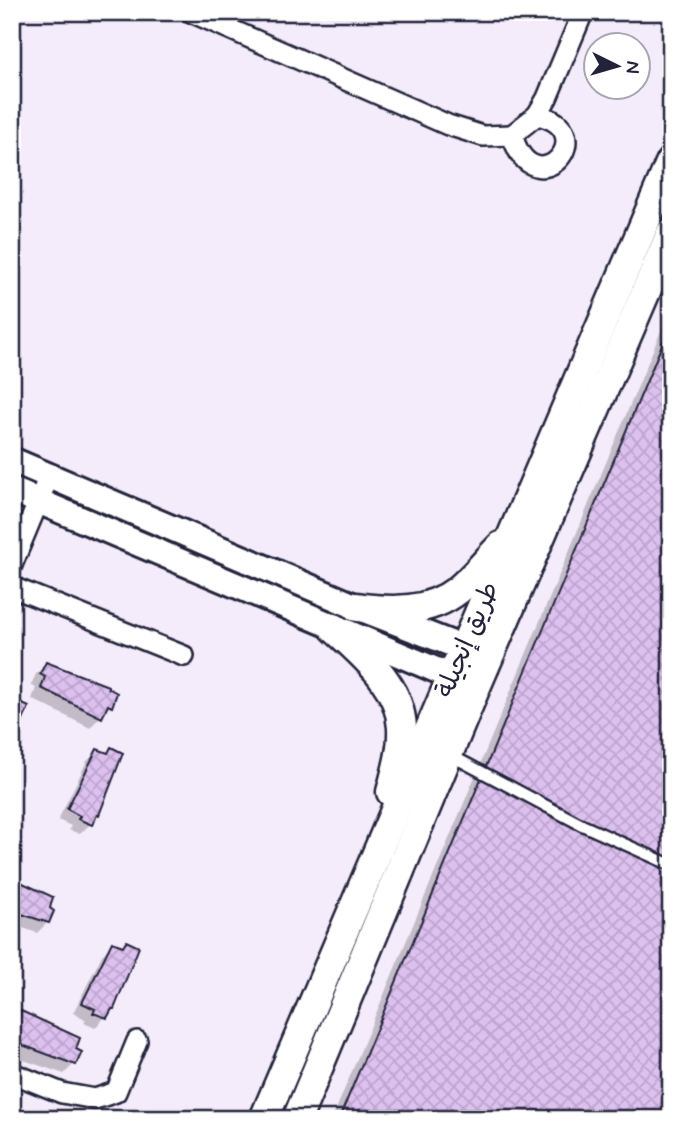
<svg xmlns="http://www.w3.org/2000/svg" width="683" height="1131" viewBox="0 0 683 1131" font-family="Mynerve,'Playpen Sans Arabic',sans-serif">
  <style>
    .shadow { fill: #0003 }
    .building { fill: url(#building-cross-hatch); stroke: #22223b; stroke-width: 2 }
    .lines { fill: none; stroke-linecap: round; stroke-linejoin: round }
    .service-casing { stroke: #22223b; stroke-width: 15 }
    .minor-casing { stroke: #22223b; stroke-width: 24 }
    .tertiary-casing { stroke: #22223b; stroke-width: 30 }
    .secondary-casing { stroke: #22223b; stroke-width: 33 }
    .service { stroke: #fff; stroke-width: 10 }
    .minor { stroke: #fff; stroke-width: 19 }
    .tertiary { stroke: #fff; stroke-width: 24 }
    .secondary { stroke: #fff; stroke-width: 28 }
    .labels { text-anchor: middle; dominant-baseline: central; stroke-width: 5; stroke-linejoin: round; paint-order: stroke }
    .street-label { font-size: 26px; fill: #22223b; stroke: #fff }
  </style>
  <defs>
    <pattern id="building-cross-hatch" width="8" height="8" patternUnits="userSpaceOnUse" patternTransform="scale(1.75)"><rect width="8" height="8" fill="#dcc0ee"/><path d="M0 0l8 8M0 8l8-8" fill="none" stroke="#bca5cd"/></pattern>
  </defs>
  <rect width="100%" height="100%" fill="#f4ecfa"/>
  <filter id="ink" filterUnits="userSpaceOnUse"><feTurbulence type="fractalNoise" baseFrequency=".0143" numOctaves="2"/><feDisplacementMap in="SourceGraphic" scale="14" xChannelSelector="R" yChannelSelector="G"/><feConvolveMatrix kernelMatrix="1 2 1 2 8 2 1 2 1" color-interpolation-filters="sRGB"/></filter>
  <g filter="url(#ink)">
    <g class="shadow">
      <polygon points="671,307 671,1119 332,1119"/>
      <polygon points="46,664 115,694 110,706 90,728 32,699 36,688 31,685 36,674"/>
      <polygon points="111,750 90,824 80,834 69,830 71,826 58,820 87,761 98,751 107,754"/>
      <polygon points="12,880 48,922 37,933 12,924"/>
      <polygon points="113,944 105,1017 95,1028 84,1023 86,1020 73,1013 102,955"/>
      <polygon points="19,1012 74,1050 74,1064 64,1074 12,1056 12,1019"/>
    </g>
    <g class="building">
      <polygon points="671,323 671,1119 339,1119"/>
      <polygon points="46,662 108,686 108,688 117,693 112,707 108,705 102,718 41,688 45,677 40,674"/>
      <polygon points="12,695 18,697 16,701 29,707 12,744"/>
      <polygon points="111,747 123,753 99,815 97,815 92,825 78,819 80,816 67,809 97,749 108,753"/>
      <polygon points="12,878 53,897 50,908 54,911 49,923 12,911"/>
      <polygon points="126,941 139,947 114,1009 112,1009 107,1018 93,1013 95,1009 82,1003 112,942 123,946"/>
      <polygon points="19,1010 80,1038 76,1049 82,1052 76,1065 14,1042 12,1023"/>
    </g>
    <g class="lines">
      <defs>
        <polyline id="service" points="450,755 582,825 671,865"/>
        <g id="minor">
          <polyline points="191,12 448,125 483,136 512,135"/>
          <path d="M537 115C605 129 535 211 512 135Z"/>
          <polyline points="537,115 547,98 583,12"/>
          <polyline points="12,565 49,476"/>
          <polyline points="12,587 184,656"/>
          <polyline points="12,1073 62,1093 95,1099 116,1092 137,1041"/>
        </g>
        <g id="tertiary">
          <polyline points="12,460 357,607 483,656"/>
          <polyline points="12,490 469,684"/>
        </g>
        <g id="secondary">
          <path d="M357 607C392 612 429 613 458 590 474 577 487 560 501 546"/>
          <path d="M334 628C364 656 400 684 402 728 403 749 396 772 391 792"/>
          <polyline points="264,1119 671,161"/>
          <polyline points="297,1119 476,687 671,233"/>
        </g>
      </defs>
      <use href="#service" class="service-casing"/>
      <use href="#minor" class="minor-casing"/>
      <use href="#tertiary" class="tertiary-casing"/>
      <use href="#secondary" class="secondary-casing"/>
      <use href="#service" class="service"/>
      <use href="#minor" class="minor"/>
      <use href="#tertiary" class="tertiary"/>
      <use href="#secondary" class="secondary"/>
    </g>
  </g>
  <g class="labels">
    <g class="street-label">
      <text transform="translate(468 640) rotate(-67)">طريق إنجيلة</text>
    </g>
  </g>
  <rect width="683" height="1131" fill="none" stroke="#fff" stroke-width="42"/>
  <rect x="21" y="21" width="641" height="1089" fill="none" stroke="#22223b" stroke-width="2.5" filter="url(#ink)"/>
  <g transform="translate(617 66) rotate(95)"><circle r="33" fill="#ffffff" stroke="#a7a7b1" stroke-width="2"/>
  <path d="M0-5L12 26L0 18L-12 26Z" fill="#22223b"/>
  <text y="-10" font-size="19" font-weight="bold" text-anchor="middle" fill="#22223b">N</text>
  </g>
</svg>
